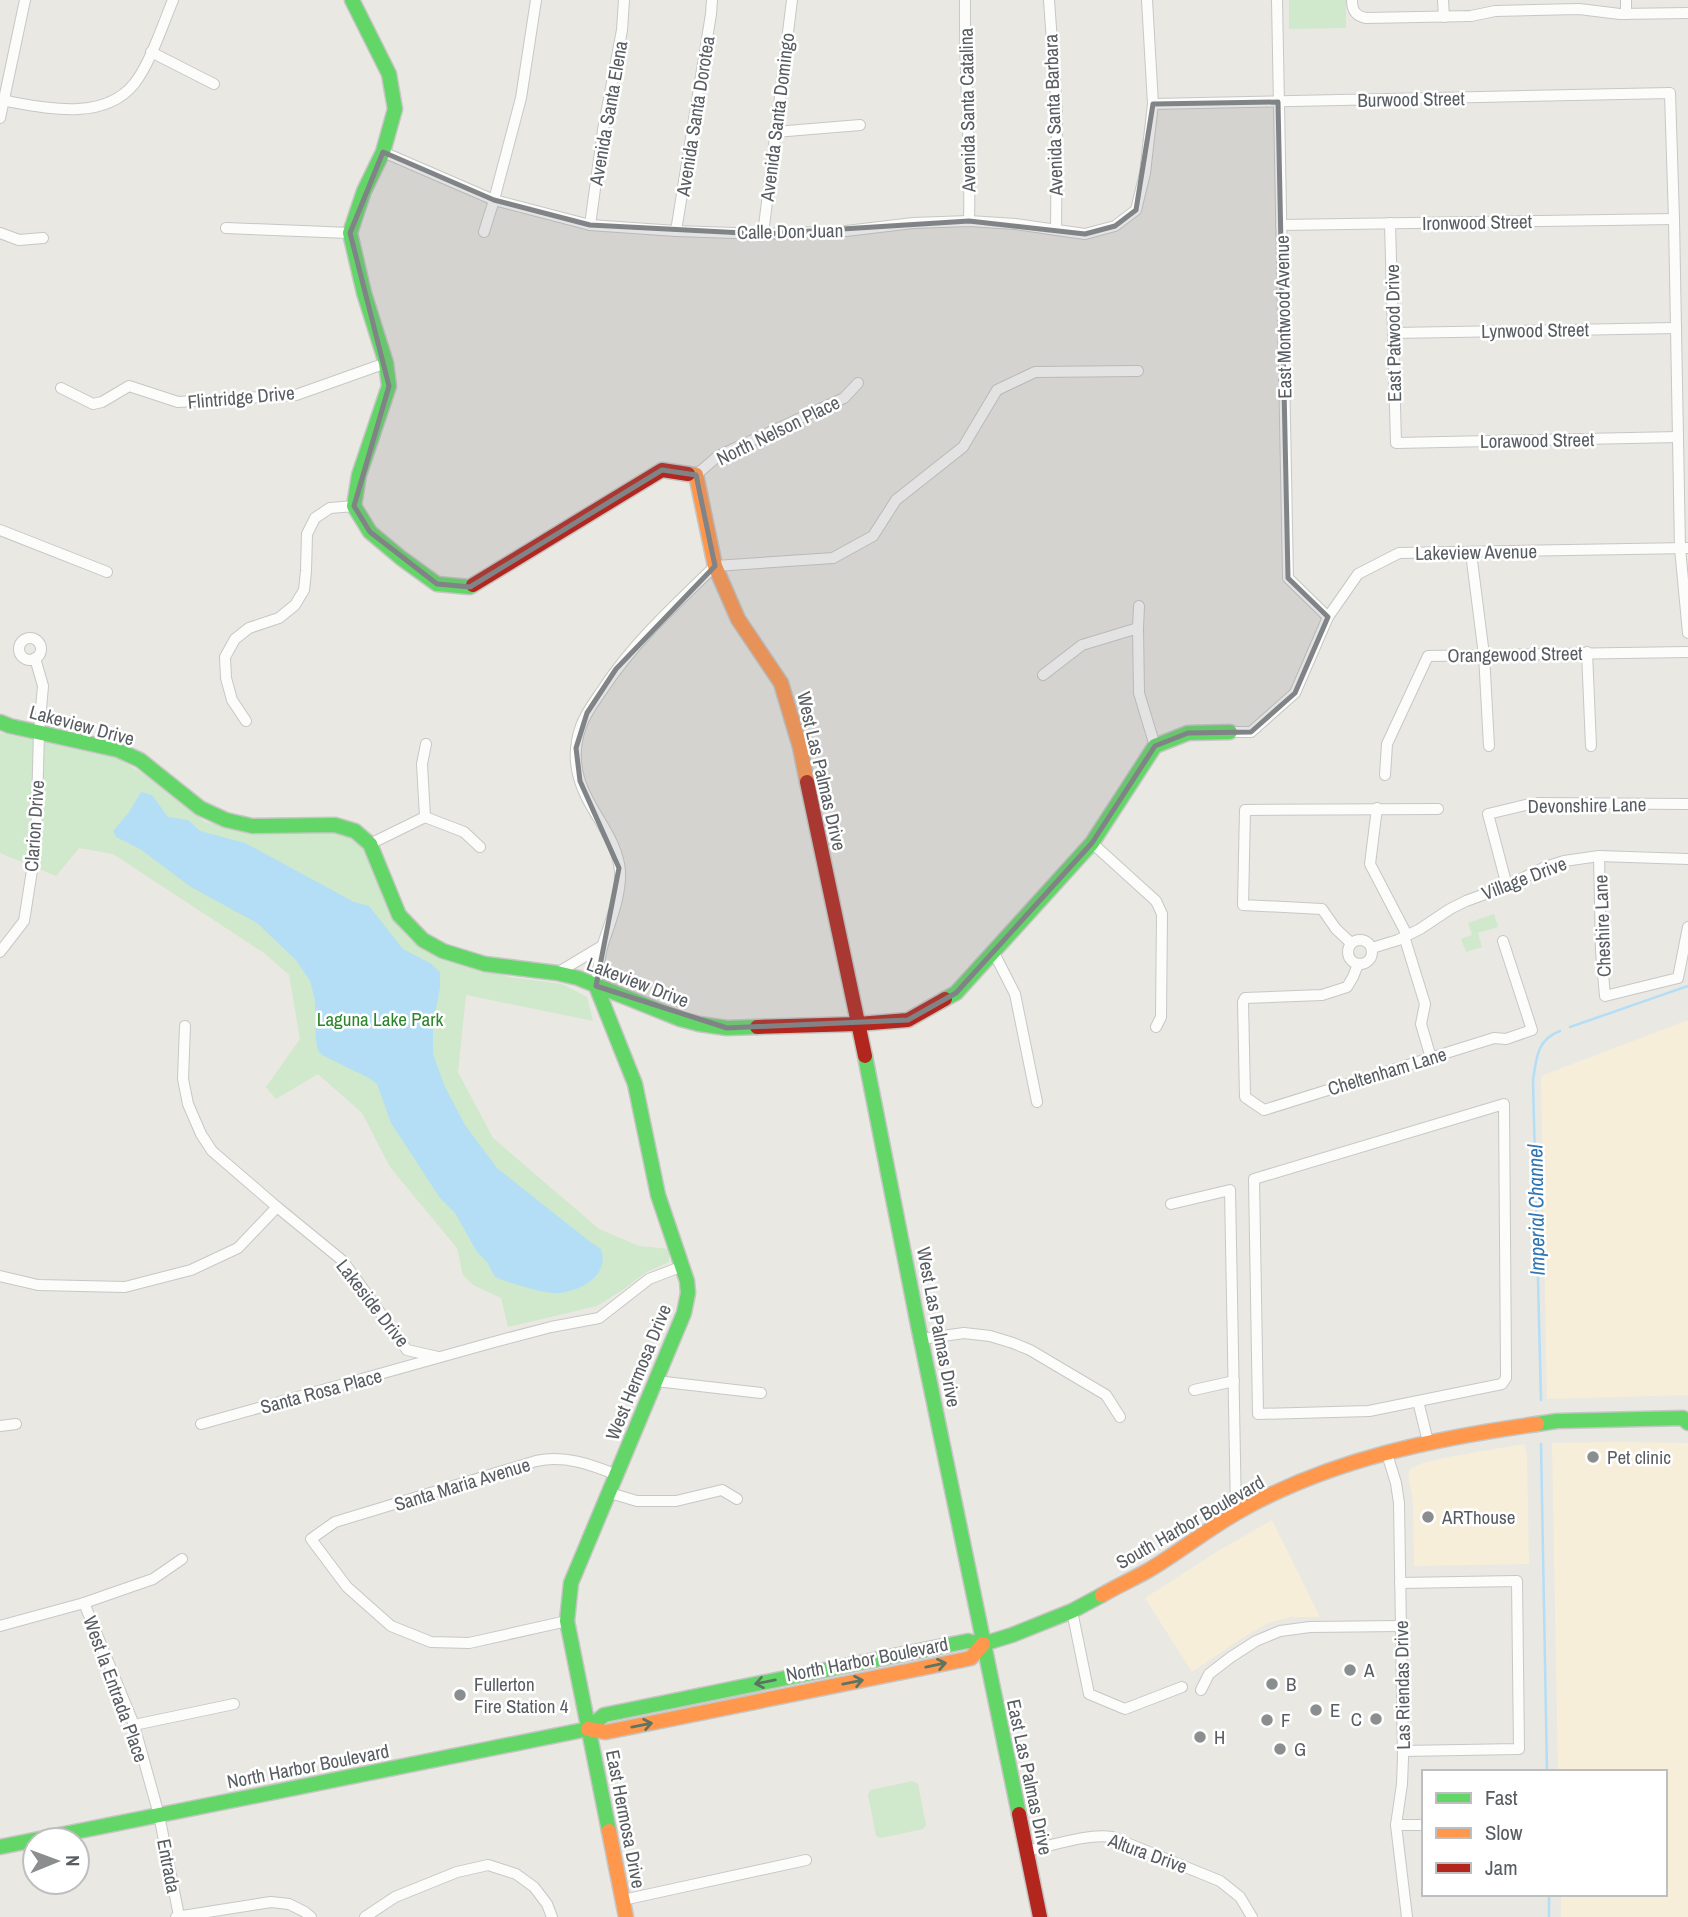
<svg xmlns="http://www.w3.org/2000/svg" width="1688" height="1917" viewBox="0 0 1688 1917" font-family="'Archivo Narrow',sans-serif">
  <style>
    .commercial { fill: #f6eed9 }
    .green { fill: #d0e8cb }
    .water { fill: #b4def6 }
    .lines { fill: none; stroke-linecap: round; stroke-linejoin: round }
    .stream { stroke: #b4def6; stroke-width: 2.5 }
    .street-casing { stroke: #c7c7c7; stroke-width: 12 }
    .fast-casing { stroke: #c5c6c4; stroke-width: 17 }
    .slow-casing { stroke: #c5c6c4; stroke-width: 17 }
    .jam-casing { stroke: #c5c6c4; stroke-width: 17 }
    .street { stroke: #fcfcfb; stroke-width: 10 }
    .fast { stroke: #63d668; stroke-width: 14 }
    .slow { stroke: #ff974d; stroke-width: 14 }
    .jam { stroke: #b3261e; stroke-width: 14 }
    .oneway { stroke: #5a7563 }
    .marked { fill: #818486; fill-opacity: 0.2; stroke: #818486; stroke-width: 5; stroke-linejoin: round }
    .poi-dot { fill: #8b8e8f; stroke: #fff; stroke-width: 2.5 }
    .labels { text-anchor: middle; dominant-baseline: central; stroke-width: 5; stroke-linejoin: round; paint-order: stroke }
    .street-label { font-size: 19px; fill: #585d62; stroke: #fff }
    .park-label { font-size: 19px; fill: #2c862c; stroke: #fff }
    .poi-label { font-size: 19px; fill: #585d62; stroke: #fff; text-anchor: start }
    .water-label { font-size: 21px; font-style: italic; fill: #3075b2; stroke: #fff }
  </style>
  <rect width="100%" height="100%" fill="#eae8e2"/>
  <g class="commercial">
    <polygon points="1688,1020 1688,1395 1547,1399 1541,1076"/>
    <polygon points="1621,1442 1688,1443 1688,1917 1561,1917 1561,1894 1665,1894 1665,1772 1558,1772 1552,1443"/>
    <polygon points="1524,1444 1527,1457 1529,1564 1414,1566 1413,1501 1408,1476 1410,1469 1423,1463 1448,1457"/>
    <polygon points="1272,1520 1320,1617 1291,1617 1268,1623 1239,1640 1192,1672 1145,1598 1218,1551"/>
  </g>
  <g class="green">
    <polygon points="1289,0 1346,0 1346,28 1289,29"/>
    <polygon points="0,733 120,759 158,784 205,822 265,833 306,831 347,834 358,840 366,850 389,914 409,939 431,953 509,977 562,984 587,997 593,1021 466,995 458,1072 493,1138 599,1229 639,1246 669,1249 669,1262 646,1272 624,1289 597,1306 508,1327 501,1298 473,1285 463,1275 457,1248 390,1167 362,1113 318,1074 276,1099 266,1087 300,1039 289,975 264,953 113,854 79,848 56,876 0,853"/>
    <polygon points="1494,914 1498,927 1478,933 1482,947 1466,952 1461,939 1472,935 1468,923"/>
    <polygon points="913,1781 918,1784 926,1825 923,1829 881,1838 876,1836 868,1795 870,1790"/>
  </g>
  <path class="water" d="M141 792 152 795 168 817 188 820 200 831 245 843 354 902 369 906 403 949 430 963 440 972V988L433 1024V1054L445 1087 465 1125 497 1168 589 1241 601 1249C611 1277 576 1294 553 1293 538 1292 510 1283 495 1277L487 1262 477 1252 455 1213 440 1198 391 1123 377 1084 369 1078 324 1056 318 1051 316 1041 315 1001 310 981 296 960 257 923 191 887 140 849 116 837 113 831 129 812Z"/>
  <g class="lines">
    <g class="stream">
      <polyline points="1570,1027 1688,986"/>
      <path d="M1541 1400 1533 1081C1536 1059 1537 1039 1560 1031"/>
      <polyline points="1541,1444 1547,1772"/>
      <polyline points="1549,1894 1549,1917"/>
    </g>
    <defs>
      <g id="street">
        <path d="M965 0C964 74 971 147 969 221"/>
        <polyline points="1049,0 1057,112 1056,230"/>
        <polyline points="1277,0 1288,578 1328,617"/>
        <path d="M1352 0C1352 10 1355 16 1366 18L1471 16 1495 11 1534 10 1579 9 1620 14 1688 13"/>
        <polyline points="1443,0 1444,17"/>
        <polyline points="1626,0 1626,14"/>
        <polyline points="151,52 214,84"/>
        <path d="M0 100C42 107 102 123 134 84 150 64 163 24 173 0"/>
        <polyline points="1153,104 1670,93 1674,219 1680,548 1688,633"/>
        <polyline points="0,118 25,0"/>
        <polyline points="775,132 860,125"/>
        <polyline points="383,152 494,200 590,225 676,231 763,234 846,231 913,223 969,221 1015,224 1085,234 1115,226 1136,210 1145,173 1153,104 1147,0"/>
        <polyline points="1390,223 1396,443 1678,437"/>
        <polyline points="590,225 603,130 622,30 624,0"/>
        <polyline points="1281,225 1674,219"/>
        <polyline points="226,228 350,233"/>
        <polyline points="676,231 711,14 712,0"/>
        <polyline points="484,232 494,200 521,98 536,0"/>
        <polyline points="0,233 19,240 43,238"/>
        <polyline points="763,234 792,0"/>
        <polyline points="1393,333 1676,328"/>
        <polyline points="61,388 93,404 102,402 129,386 178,402 296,395 386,363"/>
        <polyline points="696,475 718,456 844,398 858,383"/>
        <polyline points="0,530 107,572"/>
        <polyline points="1471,553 1484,655 1489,746"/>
        <polyline points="1138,628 1139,606"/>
        <circle cx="30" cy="649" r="11"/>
        <polyline points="1587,652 1591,746"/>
        <polyline points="1043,675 1082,645 1138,628 1139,693 1155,746"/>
        <polyline points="246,721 232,700 226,678 225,657 235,639 249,628 279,618 295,605 304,590 306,571 307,534 315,518 330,508 354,506"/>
        <polyline points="1230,732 1251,732 1295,693 1328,617 1358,574 1399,553 1688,548"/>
        <polyline points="1385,775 1387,744 1428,656 1688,652"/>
        <polyline points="1377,808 1370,864 1407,935"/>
        <polyline points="425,817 422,764 426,744"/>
        <polyline points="1092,843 1156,901 1162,914 1161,1017 1156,1027"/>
        <polyline points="370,844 425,817 464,832 480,847"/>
        <polyline points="1599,856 1601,951 1605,996 1678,978 1688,927"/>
        <polyline points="1507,886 1488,814 1534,803 1688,804"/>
        <polyline points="1404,936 1425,1004 1421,1024 1431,1058"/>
        <circle cx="1360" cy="952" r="12"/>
        <polyline points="1351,943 1336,929 1322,909 1243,905 1245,810 1438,809"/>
        <polyline points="1372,948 1398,940 1420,929 1450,909 1466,901 1507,886 1545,867 1564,861 1599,856 1688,859"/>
        <polyline points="993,951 1015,994 1037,1102"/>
        <polyline points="0,952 24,921 36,845 39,732 43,686 35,658"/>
        <polyline points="1358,964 1353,977 1347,987 1322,995 1245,998 1243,1002 1245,1097 1264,1110 1494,1038 1506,1039 1532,1030 1503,941"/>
        <polyline points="557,973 602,946"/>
        <path d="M596 986C598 972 599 957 603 944 611 920 621 896 620 871 617 836 588 811 579 778 574 761 575 743 581 726 586 712 595 701 603 689 634 642 675 605 715 566L833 558 873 536 896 500 963 447 997 390 1035 372 1138 371"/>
        <polyline points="185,1026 183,1079 188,1104 201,1134 212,1151 277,1207 343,1261 407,1350 438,1357"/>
        <polygon points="1504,1104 1506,1370 1506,1378 1502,1384 1369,1411 1258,1414 1254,1179"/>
        <polyline points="1171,1204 1230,1190 1236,1513"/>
        <polyline points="0,1276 38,1285 125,1287 191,1270 238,1248 277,1207"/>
        <polyline points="921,1339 964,1333 990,1336 1013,1343 1030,1350 1106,1395 1120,1417"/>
        <polyline points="656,1381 761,1393"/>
        <polyline points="1194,1390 1234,1381"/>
        <polyline points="1418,1401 1428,1442"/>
        <polyline points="201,1424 494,1342 551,1327 599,1318 649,1279 683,1266"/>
        <polyline points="0,1426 16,1424"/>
        <polyline points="1387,1454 1396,1483 1399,1503 1403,1758 1402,1784 1396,1825 1407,1917"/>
        <polyline points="610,1493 637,1501 676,1501 722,1490 737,1499"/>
        <polyline points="1400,1583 1517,1581 1519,1749 1403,1751"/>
        <polyline points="84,1603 134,1725 159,1815 179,1916"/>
        <polyline points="1072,1611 1089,1694 1125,1709 1182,1687"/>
        <path d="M567 1621 469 1643 431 1642 391 1626 347 1587 311 1539 335 1522 536 1461C565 1455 590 1464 617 1475"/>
        <polyline points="0,1626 84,1603 153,1579 182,1559"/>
        <polyline points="1201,1690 1209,1674 1231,1657 1256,1641 1280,1631 1310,1627 1400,1626"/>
        <polyline points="134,1725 234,1704"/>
        <polyline points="1396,1825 1424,1825"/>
        <path d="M1026 1851C1052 1846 1087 1833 1112 1837L1220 1881 1240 1897 1252 1917"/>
        <polyline points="623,1900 806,1860"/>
        <polyline points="176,1917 271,1902 289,1904 305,1912 311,1917"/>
        <polyline points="365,1917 395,1897 457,1872 488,1865 516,1874 534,1887 547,1904 552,1917"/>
      </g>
      <g id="fast">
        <polyline points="352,0 389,74 395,109 383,152 364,191 350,233 364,293 386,363 389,386 359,475 354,506 370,532 401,558 437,584 470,587 473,585"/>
        <polyline points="0,722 10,726 118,750 140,760 200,808 226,820 252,826 335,825 355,831 370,844 399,915 423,940 443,951 485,964 557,973 578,978 680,1019 699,1024 727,1028 757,1027"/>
        <polyline points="596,986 635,1084 658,1195 687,1281 688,1293 684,1313 571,1583 567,1621 609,1831"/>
        <polyline points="945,999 956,993 1092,843 1155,746 1188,733 1230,732"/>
        <polyline points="865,1056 919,1330 1019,1814"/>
        <polyline points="1537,1424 1557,1421 1683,1418 1688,1423"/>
        <polyline points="588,1729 604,1715 968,1641 983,1644 1012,1635 1072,1611 1102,1595"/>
        <polyline points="0,1847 588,1729"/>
      </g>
      <g id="slow">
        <polyline points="688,474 696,475 715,566 738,619 781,683 800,747 807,782"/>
        <path d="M1102 1595C1117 1586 1133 1579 1149 1570 1181 1551 1210 1527 1243 1509 1333 1459 1436 1438 1537 1424"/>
        <polyline points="588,1729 606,1732 962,1660 971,1658 983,1644"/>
        <polyline points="609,1831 626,1917"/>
      </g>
      <g id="jam">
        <polyline points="473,585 662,470 688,474"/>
        <polyline points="807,782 865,1056"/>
        <polyline points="757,1027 858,1024 908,1020 945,999"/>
        <polyline points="1019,1814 1040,1917"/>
      </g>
    </defs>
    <use href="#street" class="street-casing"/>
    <use href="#fast" class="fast-casing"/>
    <use href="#slow" class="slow-casing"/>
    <use href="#jam" class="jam-casing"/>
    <use href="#street" class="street"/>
    <use href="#fast" class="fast"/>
    <use href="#slow" class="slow"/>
    <use href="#jam" class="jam"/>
  </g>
  <defs><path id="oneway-shaft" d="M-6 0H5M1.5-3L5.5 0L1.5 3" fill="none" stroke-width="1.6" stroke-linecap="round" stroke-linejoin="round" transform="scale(1.75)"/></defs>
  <g class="oneway">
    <use href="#oneway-shaft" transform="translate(936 1665) rotate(-12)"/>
    <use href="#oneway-shaft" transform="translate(765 1682) rotate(169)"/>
    <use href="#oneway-shaft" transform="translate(853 1682) rotate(-11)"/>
    <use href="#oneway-shaft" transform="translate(642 1725) rotate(-11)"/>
  </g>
  <path class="marked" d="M1278 102 1288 578 1328 617 1295 693 1251 732 1188 733 1155 746 1092 843 956 993 908 1020 727 1028 596 986 619 868 580 781 576 748 587 713 616 669 715 566 696 475 662 470 470 587 437 584 370 532 354 506 389 386 350 233 383 152 494 200 590 225 763 234 969 221 1085 234 1115 226 1136 210 1153 104Z"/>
  <g class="poi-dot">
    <circle cx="1593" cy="1457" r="7"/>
    <circle cx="1428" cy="1517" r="7"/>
    <circle cx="1350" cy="1670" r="7"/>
    <circle cx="1272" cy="1684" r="7"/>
    <circle cx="460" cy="1695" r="7"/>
    <circle cx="1316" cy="1710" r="7"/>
    <circle cx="1376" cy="1719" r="7"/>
    <circle cx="1267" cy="1720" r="7"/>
    <circle cx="1200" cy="1737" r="7"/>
    <circle cx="1280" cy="1749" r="7"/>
  </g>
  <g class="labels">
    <g class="street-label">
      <text transform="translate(1411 99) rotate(-1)">Burwood Street</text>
      <text transform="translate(967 110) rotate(-91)">Avenida Santa Catalina</text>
      <text transform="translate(608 113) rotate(-80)">Avenida Santa Elena</text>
      <text transform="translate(1053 115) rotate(-92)">Avenida Santa Barbara</text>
      <text transform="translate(695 116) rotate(-81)">Avenida Santa Dorotea</text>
      <text transform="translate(777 117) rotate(-83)">Avenida Santa Domingo</text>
      <text transform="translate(1477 222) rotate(-1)">Ironwood Street</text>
      <text transform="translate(790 231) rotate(-1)">Calle Don Juan</text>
      <text transform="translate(1283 317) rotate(-91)">East Montwood Avenue</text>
      <text transform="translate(1535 330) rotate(-1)">Lynwood Street</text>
      <text transform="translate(1393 333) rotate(-91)">East Patwood Drive</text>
      <text transform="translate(241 397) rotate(-5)">Flintridge Drive</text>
      <text transform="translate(778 430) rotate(-26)">North Nelson Place</text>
      <text transform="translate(1537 440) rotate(-1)">Lorawood Street</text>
      <text transform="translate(1476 552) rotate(-1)">Lakeview Avenue</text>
      <text transform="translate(1515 654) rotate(-1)">Orangewood Street</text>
      <text transform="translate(82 725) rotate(15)">Lakeview Drive</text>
      <text transform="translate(822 771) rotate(77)">West Las Palmas Drive</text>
      <text transform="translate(1587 805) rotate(-1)">Devonshire Lane</text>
      <text transform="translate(34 826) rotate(-86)">Clarion Drive</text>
      <text transform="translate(1524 878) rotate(-21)">Village Drive</text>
      <text transform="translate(1602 926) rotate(-92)">Cheshire Lane</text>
      <text transform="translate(638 982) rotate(21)">Lakeview Drive</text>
      <text transform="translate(1387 1071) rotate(-17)">Cheltenham Lane</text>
      <text transform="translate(373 1303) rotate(52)">Lakeside Drive</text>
      <text transform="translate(939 1327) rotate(79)">West Las Palmas Drive</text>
      <text transform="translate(638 1372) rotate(-68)">West Hermosa Drive</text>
      <text transform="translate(321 1391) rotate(-15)">Santa Rosa Place</text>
      <text transform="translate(462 1484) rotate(-17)">Santa Maria Avenue</text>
      <text transform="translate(1190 1522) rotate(-30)">South Harbor Boulevard</text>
      <text transform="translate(867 1659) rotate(-11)">North Harbor Boulevard</text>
      <text transform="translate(1402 1685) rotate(-91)">Las Riendas Drive</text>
      <text transform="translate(116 1689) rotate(70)">West la Entrada Place</text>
      <text transform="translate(308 1766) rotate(-11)">North Harbor Boulevard</text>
      <text transform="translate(1030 1777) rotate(78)">East Las Palmas Drive</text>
      <text transform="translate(626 1819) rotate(79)">East Hermosa Drive</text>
      <text transform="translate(1148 1853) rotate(20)">Altura Drive</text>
      <text transform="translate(169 1866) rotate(79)">Entrada</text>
    </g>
    <g class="park-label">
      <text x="380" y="1019">Laguna Lake Park</text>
    </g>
    <g class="poi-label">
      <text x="1607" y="1457">Pet clinic</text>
      <text x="1442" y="1517">ARThouse</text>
      <text x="1364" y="1670">A</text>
      <text x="474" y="1684">Fullerton<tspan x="474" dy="22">Fire Station 4</tspan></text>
      <text x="1286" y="1684">B</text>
      <text x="1330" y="1710">E</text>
      <text x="1362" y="1719" text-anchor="end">C</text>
      <text x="1281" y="1720">F</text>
      <text x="1214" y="1737">H</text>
      <text x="1294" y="1749">G</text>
    </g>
    <g class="water-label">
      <text transform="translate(1536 1210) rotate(-91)">Imperial Channel</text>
    </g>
  </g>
  <rect x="1422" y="1770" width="245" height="126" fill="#ffffff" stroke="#bcbec0" stroke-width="2"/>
  <rect x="1436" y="1793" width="35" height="10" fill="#63d668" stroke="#bcbec0" stroke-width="2"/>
  <text x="1485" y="1805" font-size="21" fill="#585d62">Fast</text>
  <rect x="1436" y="1828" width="35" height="10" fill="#ff974d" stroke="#bcbec0" stroke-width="2"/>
  <text x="1485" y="1840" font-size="21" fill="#585d62">Slow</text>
  <rect x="1436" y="1863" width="35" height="10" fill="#b3261e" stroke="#bcbec0" stroke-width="2"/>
  <text x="1485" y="1875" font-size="21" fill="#585d62">Jam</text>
  <g transform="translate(56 1861) rotate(89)"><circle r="33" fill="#ffffff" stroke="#bcbec0" stroke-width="2"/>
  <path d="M0-5L12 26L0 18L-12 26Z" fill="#8b8e8f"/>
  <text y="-10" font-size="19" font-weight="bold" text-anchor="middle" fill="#585d62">N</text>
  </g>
</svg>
